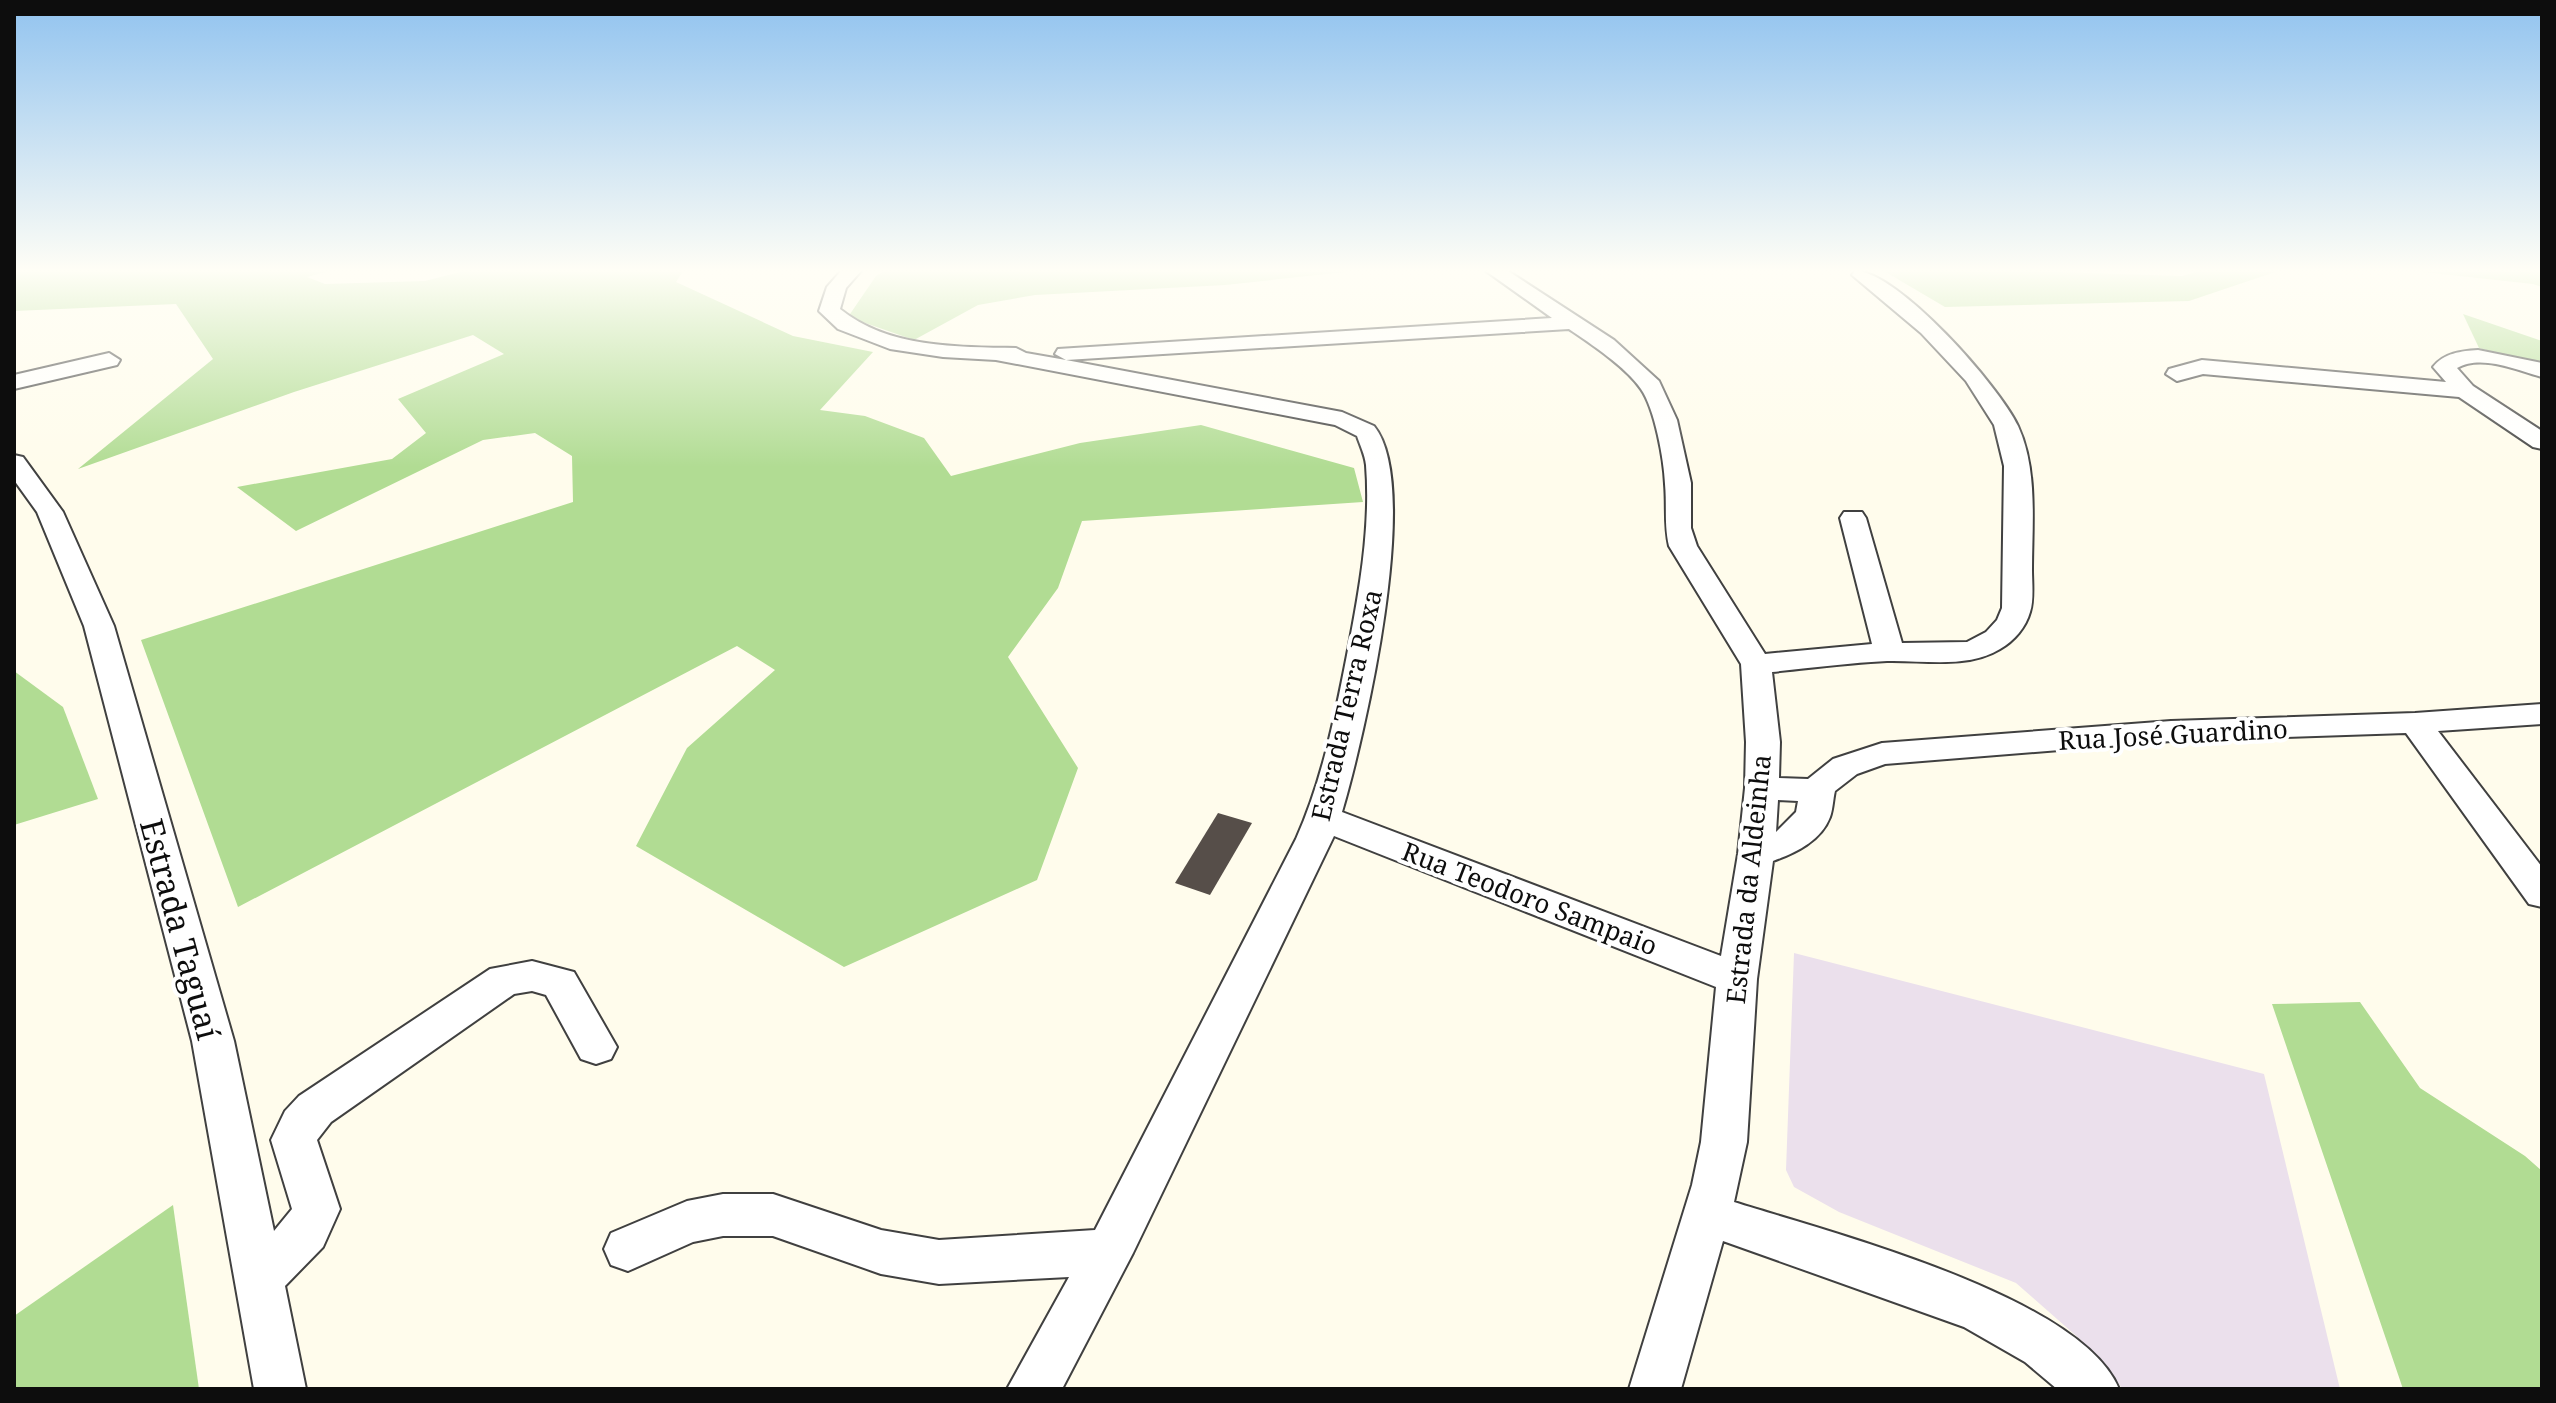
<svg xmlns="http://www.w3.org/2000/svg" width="2556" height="1403" viewBox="0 0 2556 1403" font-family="'Noto Serif',serif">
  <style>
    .industrial { fill: #ebe0ec }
    .forest { fill: #b1dc93 }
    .building { fill: #564e49 }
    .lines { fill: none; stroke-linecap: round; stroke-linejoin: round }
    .minor-casing { stroke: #404040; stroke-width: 4 }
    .minor { fill: #fff; fill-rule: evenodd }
    .labels { text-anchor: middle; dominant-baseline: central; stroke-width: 8; stroke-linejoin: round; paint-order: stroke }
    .street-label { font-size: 26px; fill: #0d0d0d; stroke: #fff }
    .near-street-label { font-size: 32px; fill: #0d0d0d; stroke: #fff }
  </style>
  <rect width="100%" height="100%" fill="#fffcec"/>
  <polygon class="industrial" points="1794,953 2264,1074 2340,1389 2123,1389 2082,1341 2016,1283 1839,1212 1794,1187 1786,1170"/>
  <g class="forest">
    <polygon points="14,271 329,271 307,277 325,284 425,281 464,271 683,271 676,282 793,336 873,352 820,410 865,416 924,438 951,476 1080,443 1201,425 1354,468 1363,502 1082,521 1058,588 1008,657 1078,768 1037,880 844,967 636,846 687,748 775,670 737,646 238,907 141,640 573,502 572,456 535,433 483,440 296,531 237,487 392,459 426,433 398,399 504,354 473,335 294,392 78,469 213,359 176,304 14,311"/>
    <polygon points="884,271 1354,271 1225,285 1035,295 978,305 914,340 848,317 876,276"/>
    <polygon points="1884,271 2024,271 2182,276 2201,271 2278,271 2189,301 1945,307"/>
    <polygon points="2414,271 2542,271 2542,287 2533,284"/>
    <polygon points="2463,314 2542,341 2542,365 2479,348"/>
    <polygon points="14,671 63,707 98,799 14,825"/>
    <polygon points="2360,1002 2420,1088 2525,1156 2542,1171 2542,1389 2403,1389 2272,1004"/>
    <polygon points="173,1205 199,1389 14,1389 14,1316"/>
  </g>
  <polygon class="building" points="1218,813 1252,823 1210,895 1175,883"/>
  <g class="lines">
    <defs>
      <g id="minor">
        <path d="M841 271H861L846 288 840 309C888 348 957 347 1016 348L1026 353 1066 360 1055 354 1058 349 1552 318 1486 271H1508L1614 340 1659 381 1677 420 1691 483V528L1697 546 1765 654 1872 644 1840 518 1844 512H1862L1866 518 1902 643 1967 642 1986 632 1997 620 2002 608 2004 466 1994 425 1966 381 1921 333 1852 275 1855 271C1897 270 2000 387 2018 426 2038 469 2032 524 2032 570 2032 583 2034 600 2030 612 2026 627 2014 641 2000 649 1967 669 1924 660 1887 661 1849 663 1810 668 1772 672L1780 742 1779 778 1808 779 1833 759 1882 743 2171 721 2415 713 2542 704V724L2438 731 2542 867V907L2529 904 2406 733 2171 741 1885 764 1857 774 1835 791C1833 799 1833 809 1830 817 1821 841 1795 853 1773 861L1757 979 1747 1142 1734 1202C1828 1232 2081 1296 2119 1389H2057L2025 1362 1964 1327 1723 1241 1681 1389H1629L1692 1185 1701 1142 1716 987 1334 836 1133 1253 1062 1389H1007L1069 1277 939 1284 881 1274 773 1236H723L693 1242 628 1271 611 1265 604 1249 611 1233 687 1201 723 1194H773L881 1230 939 1240 1095 1230 1296 839C1322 781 1335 717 1347 655 1359 593 1371 528 1366 465 1365 455 1360 445 1357 436L1335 425 996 360 943 357 890 349 838 329 819 311 827 287ZM1569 329C1591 344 1626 367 1641 389 1655 409 1664 460 1665 484 1667 506 1664 525 1669 546L1741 664 1746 742 1745 788 1738 854 1721 956 1342 812C1364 738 1423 486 1374 426L1342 412 1066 360ZM1778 800 1798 801 1796 812 1776 832Z"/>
        <path d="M2478 350 2542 363V377C2517 370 2481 354 2457 368L2473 386 2542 431V449L2533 447 2459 397 2203 374 2177 381 2166 374 2169 369 2202 360 2446 382 2433 367C2444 353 2461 351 2478 350Z"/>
        <polygon points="109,353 120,360 117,365 14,389 14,375"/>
        <polygon points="14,455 23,457 63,512 114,626 234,1041 274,1231 292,1209 271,1140 285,1111 299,1096 490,969 532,961 574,972 617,1047 611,1059 596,1064 581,1059 546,995 532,991 514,994 331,1122 317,1140 340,1209 323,1247 285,1286 306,1389 254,1389 192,1041 84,626 37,512 14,480"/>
      </g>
    </defs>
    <use href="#minor" class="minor-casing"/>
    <use href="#minor" class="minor"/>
  </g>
  <linearGradient id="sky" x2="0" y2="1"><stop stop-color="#91c3ef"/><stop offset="0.58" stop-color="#fffef6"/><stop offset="1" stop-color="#fffef6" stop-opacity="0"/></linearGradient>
  <rect width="2556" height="467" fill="url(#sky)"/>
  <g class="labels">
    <g class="street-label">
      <text transform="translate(1346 705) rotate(-77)">Estrada Terra Roxa</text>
      <text transform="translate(2173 734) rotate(-3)">Rua José Guardino</text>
      <text transform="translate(1748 879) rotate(-84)">Estrada da Aldeinha</text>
      <text transform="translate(1530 898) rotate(21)">Rua Teodoro Sampaio</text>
    </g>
    <g class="near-street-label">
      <text transform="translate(181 929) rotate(75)">Estrada Taguaí</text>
    </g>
  </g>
  <rect width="2556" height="1403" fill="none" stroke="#0d0d0d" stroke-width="32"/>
</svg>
